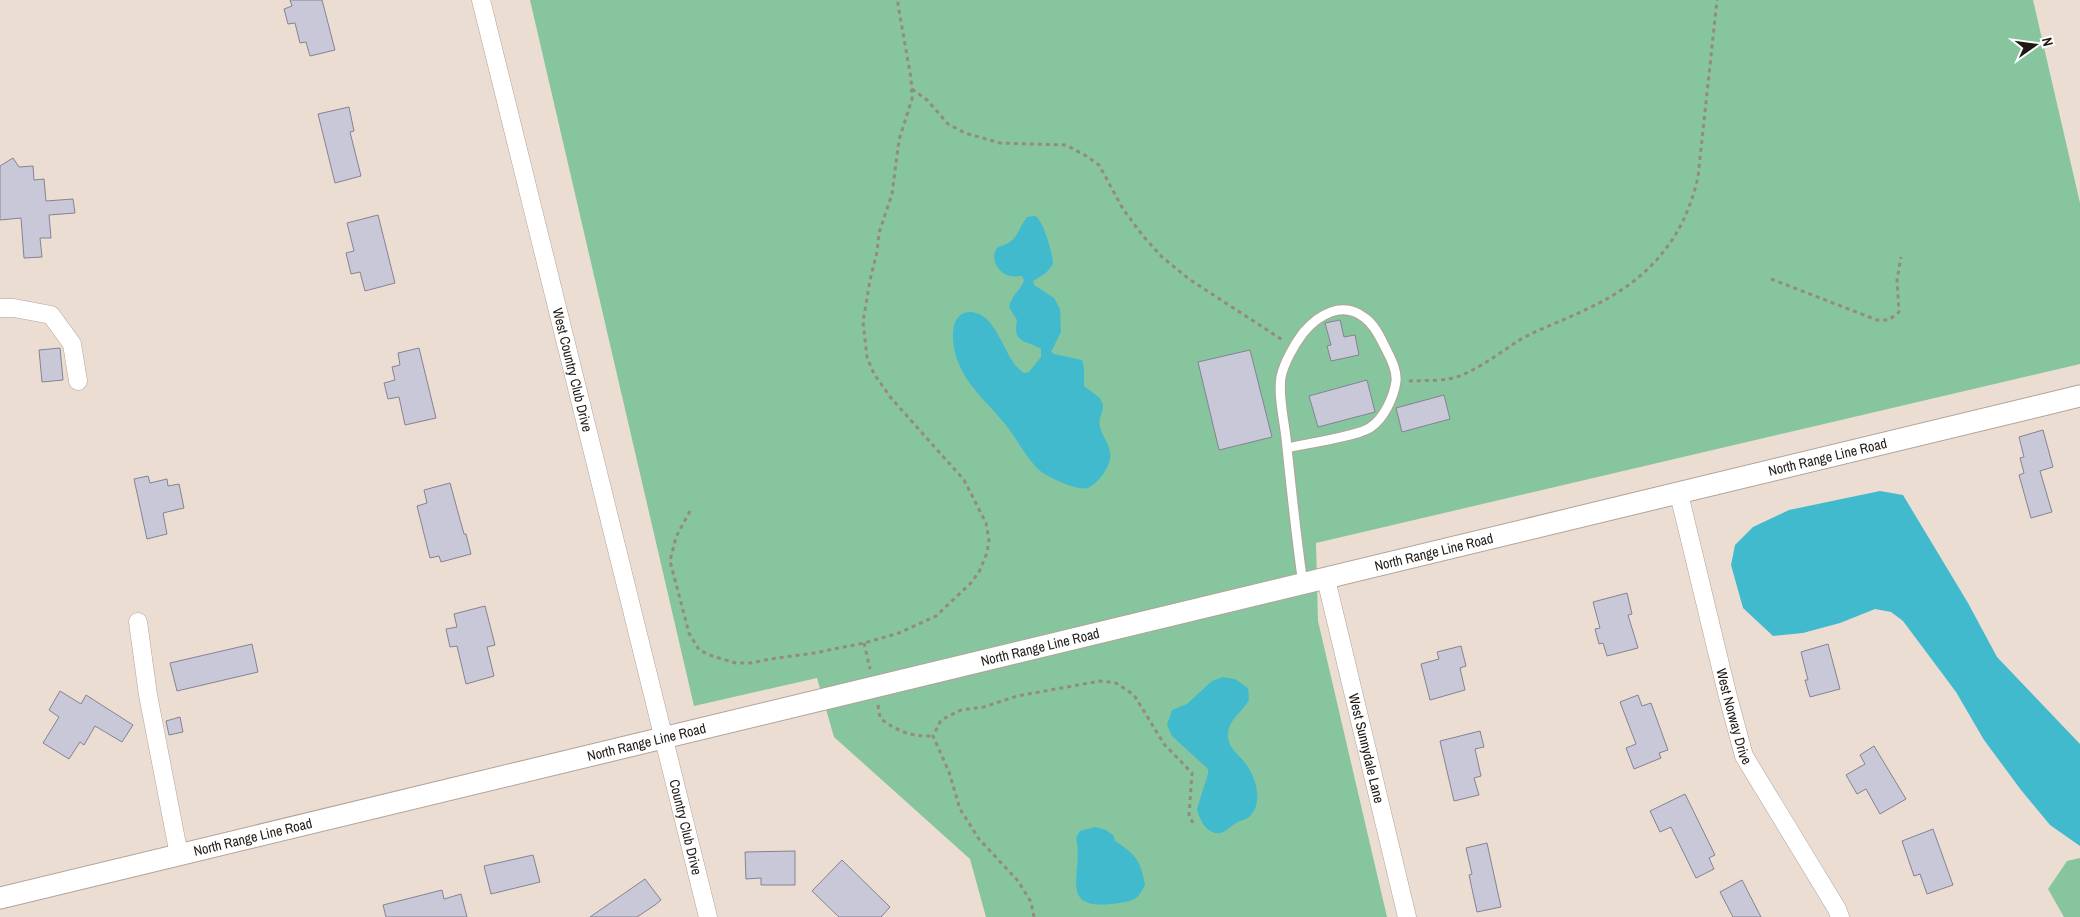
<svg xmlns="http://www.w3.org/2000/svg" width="2080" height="917" viewBox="0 0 2080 917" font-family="'Archivo Narrow',sans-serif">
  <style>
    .green { fill: #86c59e }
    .water { fill: #42bacd }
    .building { fill: #c8c8d8; stroke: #848392 }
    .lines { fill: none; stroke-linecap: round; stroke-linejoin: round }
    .service-casing { stroke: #b2a399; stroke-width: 11 }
    .minor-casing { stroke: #b2a399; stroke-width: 19 }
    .tertiary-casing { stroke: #b2a399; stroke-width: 23 }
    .path { stroke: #958a83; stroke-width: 3; stroke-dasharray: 4 4; stroke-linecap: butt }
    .service { stroke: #fff; stroke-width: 9 }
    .minor { stroke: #fff; stroke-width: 18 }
    .tertiary { stroke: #fff; stroke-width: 21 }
    .labels { text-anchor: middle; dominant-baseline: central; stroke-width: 4; stroke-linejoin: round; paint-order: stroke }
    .street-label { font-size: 14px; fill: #1f1916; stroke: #fff }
  </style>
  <rect width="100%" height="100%" fill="#ecddd2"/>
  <g class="green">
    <polygon points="530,0 2033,0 2080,203 2080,364 1316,543 1318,621 1387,917 986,917 970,859 834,737 817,678 694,706"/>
    <polygon points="2080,858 2080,917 2064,917 2048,889 2067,861"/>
  </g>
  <g class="water">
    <path d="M1035 216C1043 219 1053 254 1053 264L1046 273 1033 281 1034 285 1054 298 1060 309 1061 332 1051 352 1054 354 1082 360 1084 368V386L1100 398 1103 405C1103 413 1098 418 1100 427 1103 438 1112 447 1110 459 1108 469 1098 484 1087 488 1077 491 1047 477 1039 470 1025 456 1017 439 1005 424 990 405 968 387 959 364 952 350 946 310 972 312 999 315 1003 360 1024 373L1029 372 1041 357V349C1026 340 1012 344 1017 320L1009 307C1012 294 1022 289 1024 280L1022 276C1018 276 1013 277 1010 276 997 273 989 257 998 247 1018 242 1016 232 1027 217Z"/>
    <polygon points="1880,491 1903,495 1968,603 1997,657 2080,744 2080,846 2050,825 2021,790 1984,740 1956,692 1903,621 1891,612 1875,609 1840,623 1803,633 1773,636 1743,608 1731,565 1735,545 1753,527 1789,510"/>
    <path d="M1223 677 1235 679 1248 688 1249 700C1242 712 1228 720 1228 735 1228 749 1239 754 1246 764 1256 777 1264 804 1249 817 1246 820 1242 820 1238 822 1230 826 1224 835 1215 833 1204 830 1200 819 1197 809L1208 774V769L1172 736 1167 725 1172 710 1187 704 1212 681Z"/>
    <path d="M1095 827 1106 830 1114 836 1115 841C1135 854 1140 859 1145 884 1140 898 1134 901 1119 903 1054 913 1085 873 1076 838L1080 831Z"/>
  </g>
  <g class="building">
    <polygon points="290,0 322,0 335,50 310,56 306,42 300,43 295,23 288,24 284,9 292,6"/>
    <polygon points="349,107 354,131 350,132 361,176 335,183 318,114"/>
    <polygon points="13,158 19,167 33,166 34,180 44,179 46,201 73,199 75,213 49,215 51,238 40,238 42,257 24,258 21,218 0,220 0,166"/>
    <polygon points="378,215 395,283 365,291 360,272 351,274 346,253 354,251 347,223"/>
    <polygon points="1340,320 1344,337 1355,335 1359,355 1331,361 1327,346 1331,345 1325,323"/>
    <polygon points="60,348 63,380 42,382 39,350"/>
    <polygon points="419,348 436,418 405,425 399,397 388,399 384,383 395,380 392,367 400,365 398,353"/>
    <polygon points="1250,350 1272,437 1219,450 1198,362"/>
    <polygon points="1367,380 1375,412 1318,427 1309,396"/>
    <polygon points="1444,395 1450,419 1402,432 1396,408"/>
    <polygon points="2043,430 2053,467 2040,471 2052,512 2031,518 2019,475 2024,473 2020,458 2024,457 2019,437"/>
    <polygon points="148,476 150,483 167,479 168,486 179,484 184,508 163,513 167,534 147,539 134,479"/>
    <polygon points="450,483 464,534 466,534 471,554 441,562 439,556 430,558 417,506 427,503 424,490"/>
    <polygon points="1627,593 1632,614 1628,615 1638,648 1607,656 1603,643 1599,644 1595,629 1600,628 1593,602"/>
    <polygon points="485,606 495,645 487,647 494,676 466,684 457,646 450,647 446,629 457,627 454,614"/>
    <polygon points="252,644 258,672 177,691 170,663"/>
    <polygon points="1828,644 1840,689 1810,697 1805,680 1808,680 1801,652"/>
    <polygon points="1461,646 1466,666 1460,668 1465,690 1430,700 1421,664 1439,659 1437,652"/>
    <polygon points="60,691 81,704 86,695 133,725 122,742 95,726 84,745 80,742 69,759 43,743 59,717 49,710"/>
    <polygon points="1638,695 1642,706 1651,703 1668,750 1659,753 1661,758 1634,769 1626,748 1636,744 1620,702"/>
    <polygon points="180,717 183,732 169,735 166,721"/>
    <polygon points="1480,731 1484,747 1475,749 1481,776 1474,778 1479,795 1454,801 1440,741"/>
    <polygon points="1874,746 1906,799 1880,814 1866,789 1857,794 1846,775 1865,764 1860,755"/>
    <polygon points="1685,794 1715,855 1709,858 1714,869 1696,878 1671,827 1660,832 1650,811"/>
    <polygon points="1933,829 1953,885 1927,894 1920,874 1914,876 1902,841"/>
    <polygon points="1487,843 1501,907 1477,912 1469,875 1472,874 1466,848"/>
    <polygon points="795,851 795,885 761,885 761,878 746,879 745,852"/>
    <polygon points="533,855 540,882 491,894 484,866"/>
    <polygon points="842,860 890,907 881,917 839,917 812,891"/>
    <polygon points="645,879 661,900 655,905 637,917 590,917"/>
    <polygon points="1742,880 1761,917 1733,917 1720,892"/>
    <polygon points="442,890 444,899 461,894 467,917 386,917 383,905"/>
  </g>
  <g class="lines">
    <defs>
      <path id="service" d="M1287 448C1304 444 1360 436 1371 427 1384 418 1394 397 1396 381 1397 370 1391 359 1386 349 1381 339 1375 325 1365 318 1342 300 1318 315 1303 333 1294 345 1284 363 1281 377 1278 396 1284 419 1286 438 1291 487 1296 536 1303 584"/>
      <g id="minor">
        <path id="s1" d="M481 0 708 917"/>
        <polyline points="0,308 14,308 51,315 72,344 78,381"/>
        <path id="s2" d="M1679 494 1727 693 1744 756 1837 909 1840 917"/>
        <path id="s3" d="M1326 579 1407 917"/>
        <polyline points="138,622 148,695 179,855"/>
      </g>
      <g id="tertiary">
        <path id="s4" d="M0 898 2080 396"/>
      </g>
    </defs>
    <use href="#service" class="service-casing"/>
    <use href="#minor" class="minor-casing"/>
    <use href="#tertiary" class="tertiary-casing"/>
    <g class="path">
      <polyline points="912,89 927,100 948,124 965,133 1000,143 1066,145 1088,157 1099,165 1123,209 1143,236 1162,257 1189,279 1284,341"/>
      <polyline points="1771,279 1877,320 1889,320 1899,312 1897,280 1901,257"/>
      <path d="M1409 381C1426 380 1446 382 1462 375 1484 366 1503 350 1523 338 1544 327 1567 319 1589 308 1647 281 1684 240 1698 177L1717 0"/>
      <polyline points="690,511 676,537 670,561 689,633 699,650 712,656 736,663 751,663 770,659 814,653 864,643 899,633 936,616 970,584 979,572 987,553 989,540 986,523 964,480 891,398 874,374 867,357 863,322 870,280 877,252 879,233 892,194 899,140 912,99 911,78 898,5 898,0"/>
      <polyline points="864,643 870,669"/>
      <path d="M878 705 880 718C896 731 912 737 933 736"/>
      <polyline points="1034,917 1031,902 1018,881 979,839 960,809 949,772 933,736 941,720 961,710 984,707 1017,696 1100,681 1116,683 1134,695 1164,744 1192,773 1189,816 1195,826"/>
    </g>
    <use href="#service" class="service"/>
    <use href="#minor" class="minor"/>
    <use href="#tertiary" class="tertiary"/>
  </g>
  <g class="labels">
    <g class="street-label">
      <text stroke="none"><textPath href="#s1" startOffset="381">West Country Club Drive</textPath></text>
      <text stroke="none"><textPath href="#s4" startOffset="1880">North Range Line Road</textPath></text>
      <text stroke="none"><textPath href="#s4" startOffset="1475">North Range Line Road</textPath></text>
      <text stroke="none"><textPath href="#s4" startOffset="1070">North Range Line Road</textPath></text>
      <text stroke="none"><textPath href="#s2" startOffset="229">West Norway Drive</textPath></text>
      <text stroke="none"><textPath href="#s4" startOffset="665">North Range Line Road</textPath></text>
      <text stroke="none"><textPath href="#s3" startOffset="174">West Sunnydale Lane</textPath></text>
      <text stroke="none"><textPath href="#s1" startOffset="852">Country Club Drive</textPath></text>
      <text stroke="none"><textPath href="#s4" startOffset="260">North Range Line Road</textPath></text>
    </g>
  </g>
  <g transform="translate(2035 45) rotate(76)" stroke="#ffffff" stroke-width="4" paint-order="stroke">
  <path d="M0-4L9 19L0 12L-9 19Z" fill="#1f1916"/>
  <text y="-8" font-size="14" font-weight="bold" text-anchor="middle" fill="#1f1916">N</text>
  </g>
</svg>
